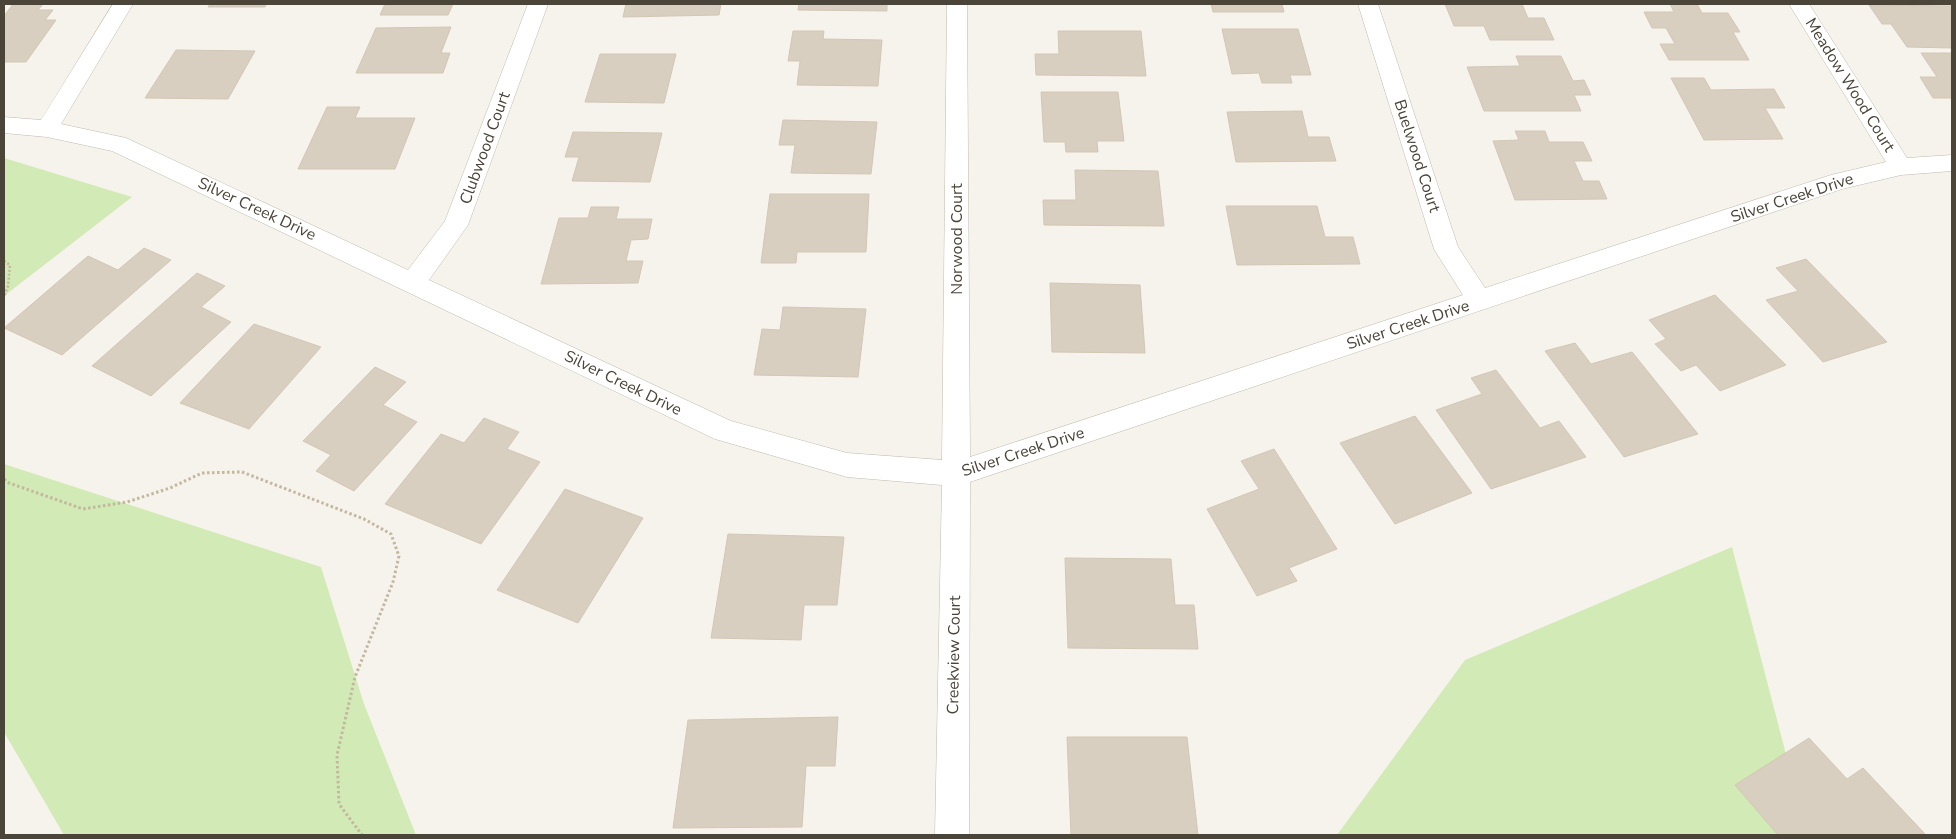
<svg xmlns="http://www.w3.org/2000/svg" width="1956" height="839" viewBox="0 0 1956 839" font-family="'Nunito Sans',sans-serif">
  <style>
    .green { fill: #d2eab5 }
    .building { fill: #d8cfc1; stroke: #d3c7b4 }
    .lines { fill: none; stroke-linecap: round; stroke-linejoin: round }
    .minor-casing { stroke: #c2bbae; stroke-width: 1 }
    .path-far1 { stroke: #c4b79f; stroke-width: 2.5; stroke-dasharray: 2 2; stroke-linecap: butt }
    .path { stroke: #c4b79f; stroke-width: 3; stroke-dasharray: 2.5 2.5; stroke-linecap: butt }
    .minor { fill: #fff; fill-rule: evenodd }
    .labels { text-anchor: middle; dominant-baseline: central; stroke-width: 4; stroke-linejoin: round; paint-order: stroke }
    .street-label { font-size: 16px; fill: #4b4439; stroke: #fff }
  </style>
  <rect width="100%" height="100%" fill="#f6f3ec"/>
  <g class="green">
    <polygon points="4,158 132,197 4,296"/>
    <polygon points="4,464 321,567 364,704 416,835 64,835 4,732"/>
    <polygon points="1732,547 1807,835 1337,835 1465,660"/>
  </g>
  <g class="building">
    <polygon points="13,4 43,4 38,10 53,10 45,20 56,20 26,62 4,62 4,16"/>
    <polygon points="210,4 266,4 265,7 208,7"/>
    <polygon points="385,4 453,4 448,15 380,15"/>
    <polygon points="626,4 721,4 719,15 623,17"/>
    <polygon points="799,4 887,4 887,11 798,10"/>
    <polygon points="1211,4 1282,4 1284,12 1213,12"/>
    <polygon points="1445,4 1538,4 1522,4 1528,18 1544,18 1554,40 1490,40 1484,26 1454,26"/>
    <polygon points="1670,4 1697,4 1702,13 1728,13 1740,32 1733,32 1749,60 1669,60 1660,44 1675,44 1666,28 1652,28 1644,12 1674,12"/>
    <polygon points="1869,5 1952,6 1952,48 1907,47 1891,24 1882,24"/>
    <polygon points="451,27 441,53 450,53 443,73 356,73 376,28"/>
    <polygon points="1222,29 1298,29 1311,75 1290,75 1292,83 1262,83 1259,73 1232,74"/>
    <polygon points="793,31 824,31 823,39 882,40 878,86 797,85 800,61 788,61"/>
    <polygon points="1058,31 1141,31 1146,76 1036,75 1035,54 1059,54"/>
    <polygon points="176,50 255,51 228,99 145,98"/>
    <polygon points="1921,53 1952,53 1952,98 1933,98 1920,77 1937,77"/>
    <polygon points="600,54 676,54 664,103 585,102"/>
    <polygon points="1516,56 1561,56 1573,81 1584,80 1591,95 1574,95 1581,111 1484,111 1467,67 1520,66"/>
    <polygon points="1671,78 1704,78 1711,90 1774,89 1785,108 1765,108 1783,139 1704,140"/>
    <polygon points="1041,92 1118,92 1124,141 1097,141 1098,152 1066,152 1065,142 1044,142"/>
    <polygon points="327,107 360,107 355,118 415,118 395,169 298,169"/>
    <polygon points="1302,111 1308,137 1329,137 1336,161 1236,162 1227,112"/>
    <polygon points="783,120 877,122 871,174 791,173 795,145 779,145"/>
    <polygon points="1515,131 1545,131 1549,142 1583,142 1592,161 1574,161 1583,181 1599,181 1607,199 1515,200 1493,141 1519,140"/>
    <polygon points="573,132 662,133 650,182 572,181 579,157 565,157"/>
    <polygon points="1075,170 1158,171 1164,226 1044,225 1043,200 1076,200"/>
    <polygon points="770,194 869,194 866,252 797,252 796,263 761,263"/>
    <polygon points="1226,206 1317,206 1325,237 1353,237 1360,264 1237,265"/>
    <polygon points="591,207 619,207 616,219 652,219 648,239 631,240 626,261 643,261 638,283 541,284 559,218 588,218"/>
    <polygon points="144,248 171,260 62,355 4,328 88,256 118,270"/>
    <polygon points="1806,259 1887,342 1823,362 1766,300 1798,291 1776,268"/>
    <polygon points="197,273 225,286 201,307 231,322 151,396 92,366"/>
    <polygon points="1050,283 1140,285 1145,353 1052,352"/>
    <polygon points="1715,295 1786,365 1720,391 1696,365 1681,371 1655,344 1666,339 1649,320"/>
    <polygon points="783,307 866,309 858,377 754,375 762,329 780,330"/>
    <polygon points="254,324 321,347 249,429 180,403"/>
    <polygon points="1575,343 1591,364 1632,352 1698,434 1624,457 1545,351"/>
    <polygon points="375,367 406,382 383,405 417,422 354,491 316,471 331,455 303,441"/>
    <polygon points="1496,370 1540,428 1559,421 1586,457 1491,489 1436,410 1482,394 1471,378"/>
    <polygon points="1415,416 1472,493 1395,524 1340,443"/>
    <polygon points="484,418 519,432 507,449 540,462 481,544 385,504 441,434 464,443"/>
    <polygon points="1274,449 1337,549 1289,568 1297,581 1257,596 1207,509 1259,489 1241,461"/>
    <polygon points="565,489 643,518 578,623 497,590"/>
    <polygon points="728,534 844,537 837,605 804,605 801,640 711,638"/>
    <polygon points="1065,558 1171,559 1175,605 1194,605 1198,649 1068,648"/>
    <polygon points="838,717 835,766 806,766 802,827 673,828 688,720"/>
    <polygon points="1067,737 1187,737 1198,835 1071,835"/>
    <polygon points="1809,738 1847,779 1863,768 1926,835 1778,835 1735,785"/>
  </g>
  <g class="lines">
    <defs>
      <polygon id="minor" points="113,4 133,4 61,124 126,138 408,270 445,221 528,4 548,4 468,225 429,280 731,421 847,453 942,460 947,4 967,4 970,457 1463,295 1434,249 1358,4 1378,4 1458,247 1485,288 1831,175 1886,162 1789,4 1809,4 1907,158 1952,155 1952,171 1901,175 1842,189 970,482 969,835 935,835 942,485 847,477 715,439 112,151 47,137 4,133 4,117 41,120"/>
    </defs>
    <use href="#minor" class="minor-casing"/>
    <polyline class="path-far1" points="4,261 10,265 8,286 4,297"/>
    <polyline class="path" points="4,479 9,483 83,509 127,502 170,488 202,473 242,472 364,519 391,534 399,556 393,582 355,677 337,755 339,804 362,835"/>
    <use href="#minor" class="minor"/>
  </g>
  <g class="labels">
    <g class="street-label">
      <text transform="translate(1850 85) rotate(58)">Meadow Wood Court</text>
      <text transform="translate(485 148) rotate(-70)">Clubwood Court</text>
      <text transform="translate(1417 156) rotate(72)">Buelwood Court</text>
      <text transform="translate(1792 198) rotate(-18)">Silver Creek Drive</text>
      <text transform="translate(257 209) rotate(25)">Silver Creek Drive</text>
      <text transform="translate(957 239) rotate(-90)">Norwood Court</text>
      <text transform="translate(1408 325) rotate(-18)">Silver Creek Drive</text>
      <text transform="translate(623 383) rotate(26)">Silver Creek Drive</text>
      <text transform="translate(1023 452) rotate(-18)">Silver Creek Drive</text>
      <text transform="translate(954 655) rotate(-89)">Creekview Court</text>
    </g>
  </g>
  <rect width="1956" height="839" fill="none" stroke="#4b4439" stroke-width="10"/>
</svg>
